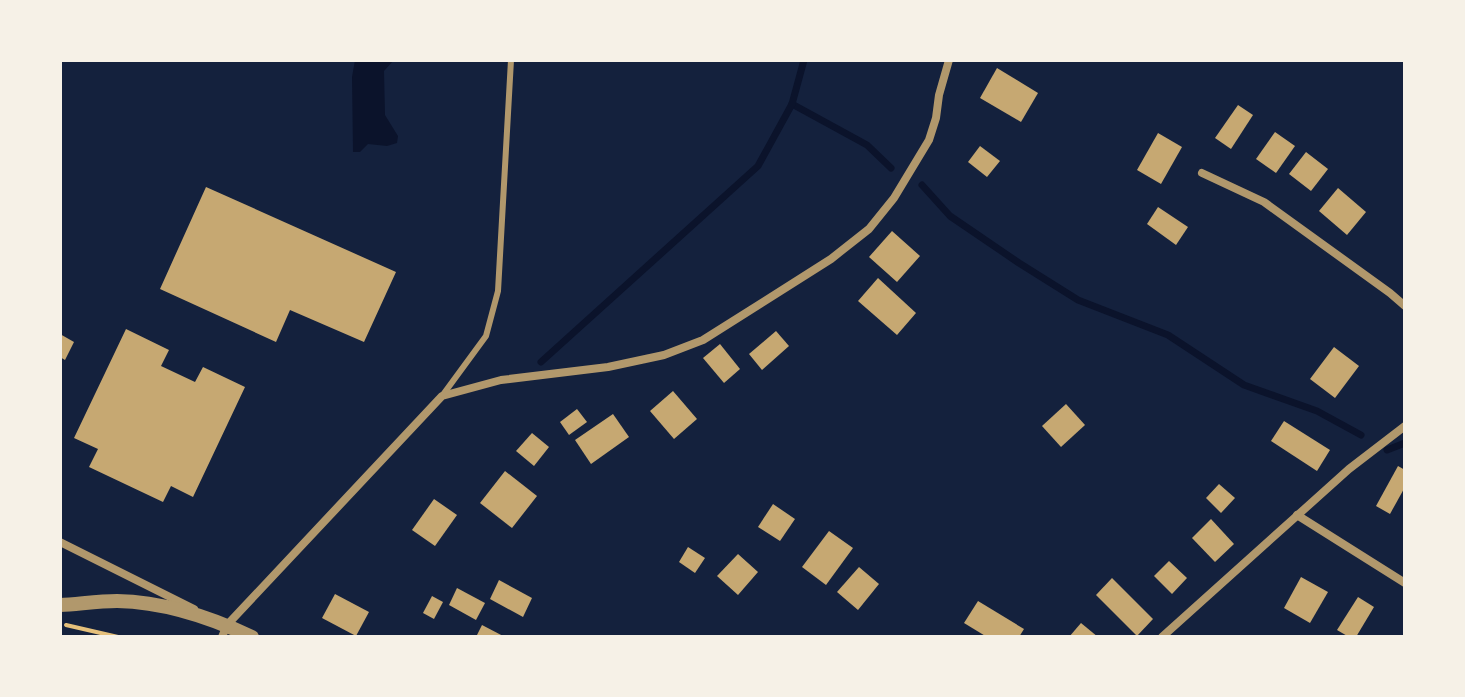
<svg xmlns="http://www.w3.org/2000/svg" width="1465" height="697" viewBox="0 0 1465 697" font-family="'Roboto Condensed',sans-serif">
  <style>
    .water { fill: #0b132b }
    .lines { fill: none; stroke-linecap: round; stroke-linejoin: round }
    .stream { stroke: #0b132b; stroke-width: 7 }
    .building { fill: #c6a872 }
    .path { stroke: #e5c07b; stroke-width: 4 }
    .service { stroke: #b1986c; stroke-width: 6 }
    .minor { stroke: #b1986c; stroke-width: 8 }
    .tertiary { stroke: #b1986c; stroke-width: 14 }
  </style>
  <rect width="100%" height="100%" fill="#14213d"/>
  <polygon class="water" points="355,60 394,60 384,71 385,115 398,136 397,143 387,146 368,144 360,152 353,152 352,77"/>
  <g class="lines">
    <g class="stream">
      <polyline points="792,104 867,145 891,168"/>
      <polyline points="922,185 950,216 1019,263 1078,300 1168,335 1244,385 1317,411 1361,435"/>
      <polyline points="541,362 758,166 792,104 804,60"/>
      <polyline points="1387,450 1405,443"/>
    </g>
  </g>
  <g class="building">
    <polygon points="997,68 1038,93 1021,122 980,98"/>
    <polygon points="1238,105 1253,115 1231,149 1215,138"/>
    <polygon points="1275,132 1295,146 1276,173 1256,159"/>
    <polygon points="1158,133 1182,147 1161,184 1137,170"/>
    <polygon points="980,146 1000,161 987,177 968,162"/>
    <polygon points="1306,152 1328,169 1311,191 1289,174"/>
    <polygon points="206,187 396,272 364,342 290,310 276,342 160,289"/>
    <polygon points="1338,188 1366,212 1347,235 1319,211"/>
    <polygon points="1158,207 1188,227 1176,245 1147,224"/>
    <polygon points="892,231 920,256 897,282 869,257"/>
    <polygon points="878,278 916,313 897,335 858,301"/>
    <polygon points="126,329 169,350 161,366 195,382 203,367 245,387 193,497 171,486 163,502 89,467 98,449 74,438"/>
    <polygon points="776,331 789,346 762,370 749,354"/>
    <polygon points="60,334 74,342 65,360 60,357"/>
    <polygon points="720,344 740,369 724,383 703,358"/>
    <polygon points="1334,347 1359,366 1335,398 1310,379"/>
    <polygon points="673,391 697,419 674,439 650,411"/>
    <polygon points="1066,404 1085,425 1061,447 1042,426"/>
    <polygon points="577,409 587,422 569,435 560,422"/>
    <polygon points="613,414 629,437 591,464 575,440"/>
    <polygon points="1284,421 1330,450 1317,471 1271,441"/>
    <polygon points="532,433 549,447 534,466 516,451"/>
    <polygon points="1398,466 1405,470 1405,487 1390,514 1376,506"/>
    <polygon points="505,471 537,496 512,528 480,503"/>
    <polygon points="1219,484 1235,498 1221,513 1206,498"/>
    <polygon points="434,499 457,515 435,546 412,530"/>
    <polygon points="773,504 795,519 780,541 758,527"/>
    <polygon points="1211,519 1234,544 1215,562 1192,538"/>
    <polygon points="829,531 853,548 826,585 802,567"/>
    <polygon points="688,547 705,558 695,573 679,562"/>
    <polygon points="738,554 758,572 738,595 717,576"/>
    <polygon points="1169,561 1187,578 1172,594 1154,576"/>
    <polygon points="859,567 879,584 858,610 837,592"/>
    <polygon points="1301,577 1328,592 1310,623 1284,608"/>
    <polygon points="1112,578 1153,619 1137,636 1096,595"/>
    <polygon points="499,580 532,598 523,617 490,599"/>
    <polygon points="457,588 485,603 476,620 449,605"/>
    <polygon points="335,594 369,612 356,636 322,618"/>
    <polygon points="432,596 443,602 434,619 423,613"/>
    <polygon points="1358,597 1374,607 1356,637 1349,637 1337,630"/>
    <polygon points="978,601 1024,629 1019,637 987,637 964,623"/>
    <polygon points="1081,623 1098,637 1069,637"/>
    <polygon points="482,625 505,637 476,637"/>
  </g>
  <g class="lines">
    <polyline class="path" points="66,625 118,637"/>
    <polyline class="service" points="442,396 486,336 498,291 511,60"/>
    <g class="minor">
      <polyline points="1202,173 1264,202 1390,293 1405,306"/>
      <polyline points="1297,515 1405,583"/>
      <polyline points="60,542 194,609"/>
      <polyline points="222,637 227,625 442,396 501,380 608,367 664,355 703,340 831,259 869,229 894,198 929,140 936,118 939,95 949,60"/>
      <polyline points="1162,637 1349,469 1405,426"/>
    </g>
    <path class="tertiary" d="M60 605C79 604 98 601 117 601 164 602 210 617 252 637"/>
  </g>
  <rect width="1465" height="697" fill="none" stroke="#f6f1e7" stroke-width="124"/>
</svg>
